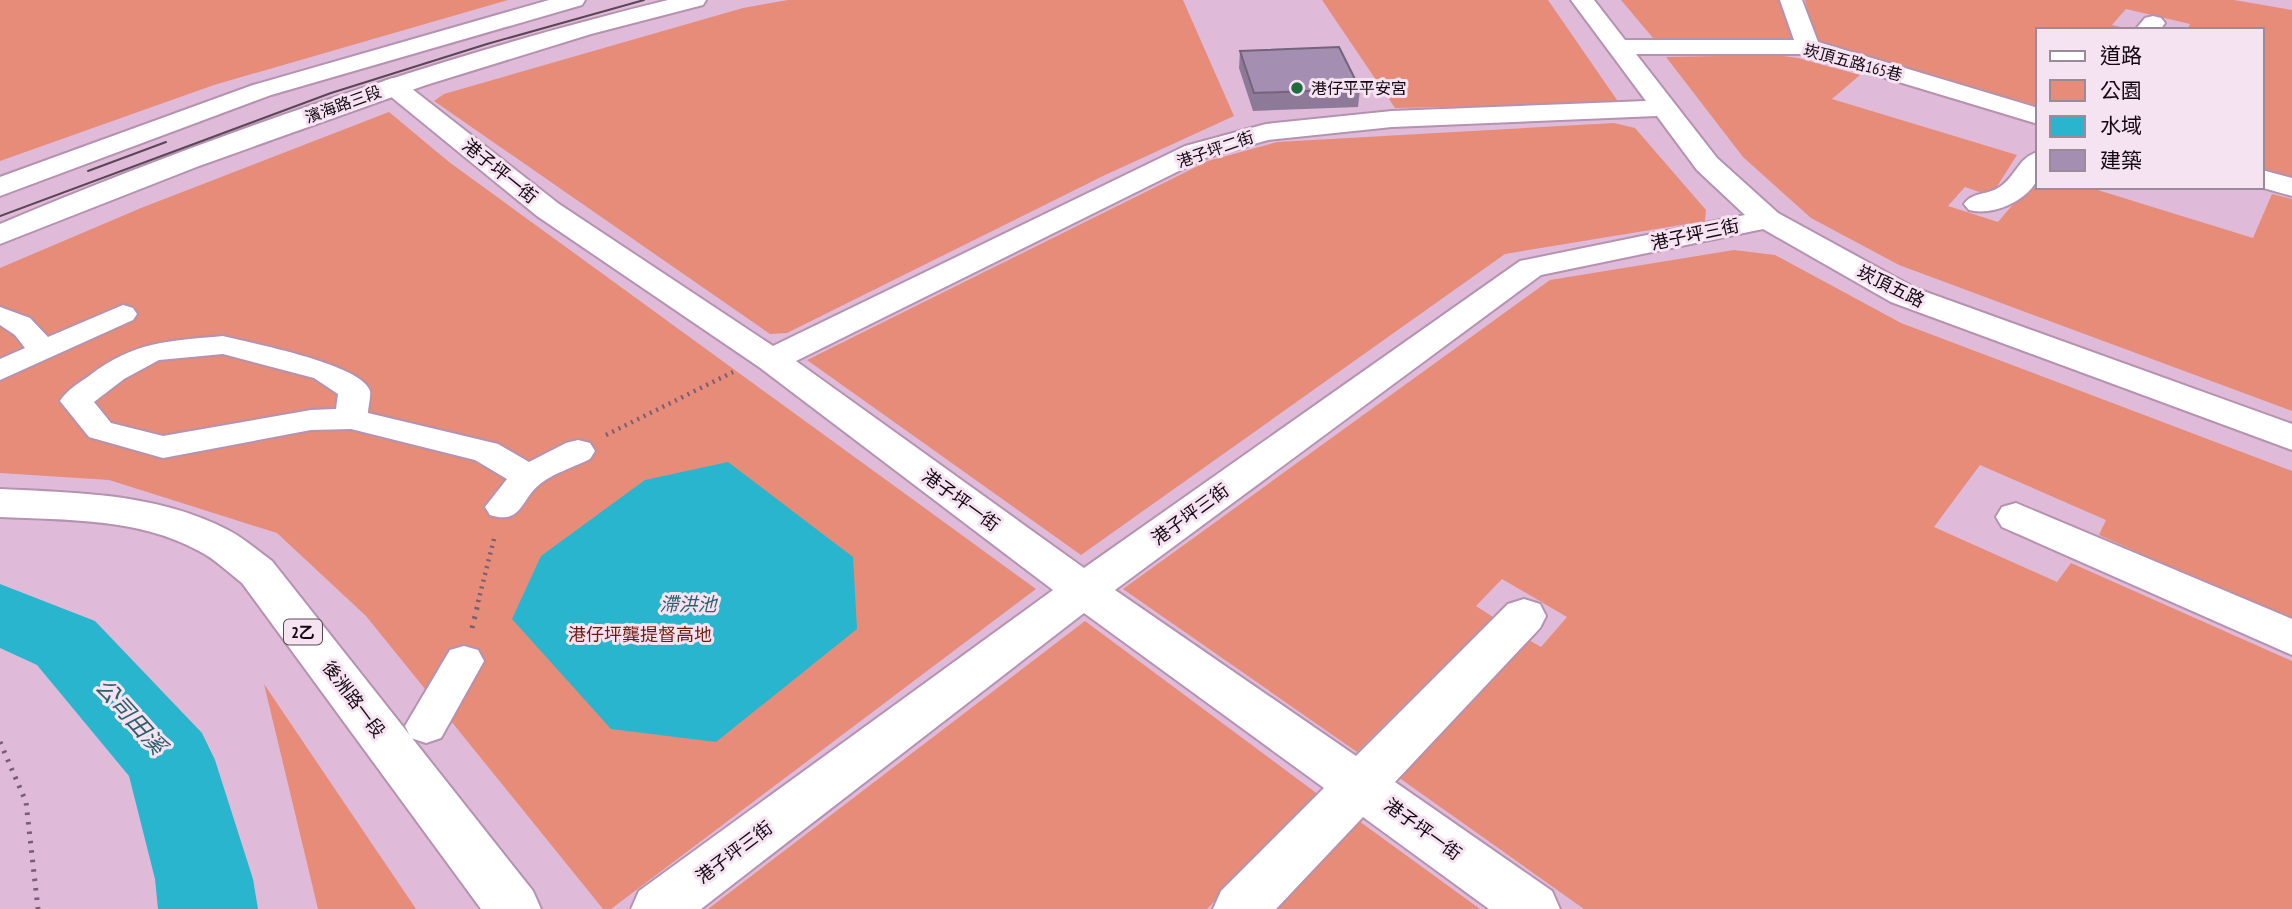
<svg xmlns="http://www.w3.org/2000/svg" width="2292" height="909" viewBox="0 0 2292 909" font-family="'PT Sans Narrow','Noto Sans TC',sans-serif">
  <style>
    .green { fill: #e68c79 }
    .water { fill: #29b5ce }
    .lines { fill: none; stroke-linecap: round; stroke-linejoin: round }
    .river { fill: #29b5ce; fill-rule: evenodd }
    .pedestrian-casing { stroke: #b592af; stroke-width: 4 }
    .minor-casing { stroke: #b592af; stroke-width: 4 }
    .tertiary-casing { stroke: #b592af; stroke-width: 4 }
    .primary-casing { stroke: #b592af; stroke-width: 4 }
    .path-far1 { stroke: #775f73; stroke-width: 4.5; stroke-dasharray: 2 5; stroke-linecap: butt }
    .path { stroke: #775f73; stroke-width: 5; stroke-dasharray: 2.5 7; stroke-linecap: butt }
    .pedestrian { fill: #fff; fill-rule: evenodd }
    .minor { fill: #fff; fill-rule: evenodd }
    .tertiary { fill: #fff; fill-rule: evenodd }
    .primary { fill: #fff; fill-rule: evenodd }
    .tram { stroke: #5a4657; stroke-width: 2 }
    .wall { fill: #8d7a98 }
    .building { fill: #a48eb1; stroke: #73637c; stroke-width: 2 }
    .poi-dot { fill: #1e6d3e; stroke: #f6e3f2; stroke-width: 2.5 }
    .labels { text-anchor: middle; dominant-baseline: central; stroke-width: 6; stroke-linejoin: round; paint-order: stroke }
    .far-street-label { font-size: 16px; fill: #130812; stroke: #f6e3f2 }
    .far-poi-label { font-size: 16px; fill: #130812; stroke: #f6e3f2; text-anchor: start }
    .shield { fill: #f6e3f2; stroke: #574a55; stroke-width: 2 }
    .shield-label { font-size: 16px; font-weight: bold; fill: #130812 }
    .street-label { font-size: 18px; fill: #130812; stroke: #f6e3f2 }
    .park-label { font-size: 18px; fill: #6d1b0c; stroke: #f6e3f2 }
    .water-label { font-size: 19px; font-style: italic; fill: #2b606b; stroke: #f6e3f2 }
    .near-water-label { font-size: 23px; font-style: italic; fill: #2b606b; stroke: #f6e3f2 }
  </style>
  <rect width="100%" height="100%" fill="#e0bbd9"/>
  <g class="green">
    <polygon points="0,0 508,0 214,85 0,161"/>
    <polygon points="788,0 1183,0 1234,116 1103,176 787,333 770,334 434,101 444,94 743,8"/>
    <polygon points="1322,0 1548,0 1617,100 1608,104 1395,108"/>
    <polygon points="1621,0 1779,0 1792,39 1653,38"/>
    <polygon points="1805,0 2234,0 2292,10 2292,177 2262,168 2262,30 2187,30 2190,24 2126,9 2112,25 2125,28 2124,30 2038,30 2038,106 1815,43"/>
    <polygon points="1777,55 1798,58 1860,75 1832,99 2017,155 1991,196 1965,187 1948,206 1998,222 2038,175 2038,187 2088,187 2253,238 2272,194 2292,199 2292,411 1899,265 1811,218 1743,157 1666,57"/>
    <polygon points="389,112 449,162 1036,589 611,909 603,909 366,616 277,533 109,480 0,473 0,268 141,208"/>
    <polygon points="1614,123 1635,128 1706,210 1705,221 1505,254 1081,555 807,360 1208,161 1277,142"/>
    <polygon points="1734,250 1775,255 1901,323 2292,471 2292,621 2099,535 2106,520 1980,465 1934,527 2057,582 2071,563 2292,661 2292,909 1584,909 1398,777 1527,639 1541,647 1567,617 1502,579 1476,606 1493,617 1357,752 1123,589 1550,280"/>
    <polygon points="1085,621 1319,795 1207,909 708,909"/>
    <polygon points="264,684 416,909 318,909"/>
    <polygon points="1359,821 1480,909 1275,909"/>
  </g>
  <polygon class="water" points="728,462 853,557 857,629 716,742 611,729 512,619 541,556 645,480"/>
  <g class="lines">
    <polygon class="river" points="0,584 95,621 202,733 215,760 253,879 258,909 158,909 155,879 129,776 37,665 0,648"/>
    <defs>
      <g id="pedestrian">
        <polygon points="123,305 133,308 137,314 133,320 0,380 0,359 25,348 15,335 0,325 0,307 30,318 48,337"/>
        <path d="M223 336C250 343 362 364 370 391 371 397 368 407 368 413L498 444 529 462 566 443 578 440 590 443 595 451 590 459C574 467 554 473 540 484 520 500 522 525 490 515L485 507 507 479 475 460 351 429 311 430 163 458 89 437 60 401C67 390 79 383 89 376 134 341 169 341 223 336ZM223 354 314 378 338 394 336 409 311 410 163 436 111 423 94 402 124 379 159 360Z"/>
        <polygon points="464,646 478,650 484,661 441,738 426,743 411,738 405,726 450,650"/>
      </g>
      <g id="minor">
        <path d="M1571 0H1594L1625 40H1794L1780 0H1802L1818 42 2038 108V124L1806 54H1636L1717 158 1778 213 1915 288 2292 424V450L1891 302 1763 229 1541 275 1115 590 1356 756 1508 604 1524 599 1540 604 1546 616 1540 628 1395 782 1552 891 1560 909H1489L1363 817 1276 909H1213L1221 891 1324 788 1084 613 701 909H631L639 891 1053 590 759 367 537 216 384 91 380 86 384 81 393 78 402 81 559 204 773 346 1185 146 1266 124 1392 111 1646 101ZM1657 116 1697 170 1745 215 1520 261 1084 568 796 361 1205 158 1268 140 1392 127Z"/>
        <polygon points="2153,16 2161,18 2165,23 2160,30 2135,30 2145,18"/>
        <path d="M2038 152C2038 159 2040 173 2037 180 2026 202 1992 216 1969 210L1964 204C1972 192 1987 195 1998 188 2015 179 2018 157 2038 152Z"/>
        <polygon points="2262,170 2292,178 2292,196 2260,187 2262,187"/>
        <polygon points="2016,503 2292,619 2292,655 2002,527 1996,517 2002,507"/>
      </g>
      <g id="tertiary">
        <polygon points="549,0 585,0 582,5 271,95 0,196 0,177 253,85"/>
        <path d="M668 0H706L703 5 591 34 426 85 199 166 0 244V224C216 133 441 56 668 0Z"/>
      </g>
      <path id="primary" d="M0 489C77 493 157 493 228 530 244 538 258 551 272 561L533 891 541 909H481L242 583C228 572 215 559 199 551 139 518 67 520 0 517Z"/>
    </defs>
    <use href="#pedestrian" class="pedestrian-casing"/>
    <use href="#minor" class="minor-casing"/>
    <use href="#tertiary" class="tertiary-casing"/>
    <use href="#primary" class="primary-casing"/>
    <g class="path-far1">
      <polyline points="606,435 733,372"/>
      <polyline points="478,602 495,535"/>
    </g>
    <g class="path">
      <polyline points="472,628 479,600"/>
      <polyline points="0,742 26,802 38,909"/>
    </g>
    <use href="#pedestrian" class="pedestrian"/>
    <use href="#minor" class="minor"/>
    <use href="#tertiary" class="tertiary"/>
    <use href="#primary" class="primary"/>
    <g class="tram">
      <polyline points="88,171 166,142"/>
      <polyline points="0,216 331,93 487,44 644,0"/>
    </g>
  </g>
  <polygon class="wall" points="1240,51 1360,89 1358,107 1253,111 1239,68"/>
  <polygon class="building" points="1339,47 1360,89 1254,93 1240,51"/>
  <circle class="poi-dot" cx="1297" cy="88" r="7"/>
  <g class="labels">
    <g class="far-street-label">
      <text transform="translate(1853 62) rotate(15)">崁頂五路165巷</text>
      <text transform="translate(343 104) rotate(-20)">濱海路三段</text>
      <text transform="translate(1215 149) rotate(-19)">港子坪二街</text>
    </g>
    <g class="far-poi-label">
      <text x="1311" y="88">港仔平平安宮</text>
    </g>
    <rect class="shield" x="284" y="619.5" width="38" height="25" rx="5"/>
    <g class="shield-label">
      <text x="303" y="632">2乙</text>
    </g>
    <g class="street-label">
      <text transform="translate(500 171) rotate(39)">港子坪一街</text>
      <text transform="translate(1695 234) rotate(-12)">港子坪三街</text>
      <text transform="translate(1891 286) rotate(26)">崁頂五路</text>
      <text transform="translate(961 500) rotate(36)">港子坪一街</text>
      <text transform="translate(1190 514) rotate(-36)">港子坪三街</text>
      <text transform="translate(354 699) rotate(53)">後洲路一段</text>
      <text transform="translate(1423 829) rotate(36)">港子坪一街</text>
      <text transform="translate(734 852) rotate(-37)">港子坪三街</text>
    </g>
    <g class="park-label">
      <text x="640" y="634">港仔坪龔提督高地</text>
    </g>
    <g class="water-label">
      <text x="688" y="604">滯洪池</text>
    </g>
    <g class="near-water-label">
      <text transform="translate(131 716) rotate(48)">公司田溪</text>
    </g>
  </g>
  <rect x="2036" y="28" width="228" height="161" fill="#f6e3f2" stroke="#9b8b98" stroke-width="2"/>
  <rect x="2050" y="51" width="35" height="10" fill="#ffffff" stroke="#9b8b98" stroke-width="2"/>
  <text x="2100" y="63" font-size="21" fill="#130812">道路</text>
  <rect x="2050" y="80" width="35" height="21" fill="#e68c79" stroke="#9b8b98" stroke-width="2"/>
  <text x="2100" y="98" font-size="21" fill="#130812">公園</text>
  <rect x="2050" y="116" width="35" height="21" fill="#29b5ce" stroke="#9b8b98" stroke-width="2"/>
  <text x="2100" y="133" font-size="21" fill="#130812">水域</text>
  <rect x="2050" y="150" width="35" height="21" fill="#a48eb1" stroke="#9b8b98" stroke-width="2"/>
  <text x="2100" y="168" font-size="21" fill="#130812">建築</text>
</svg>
